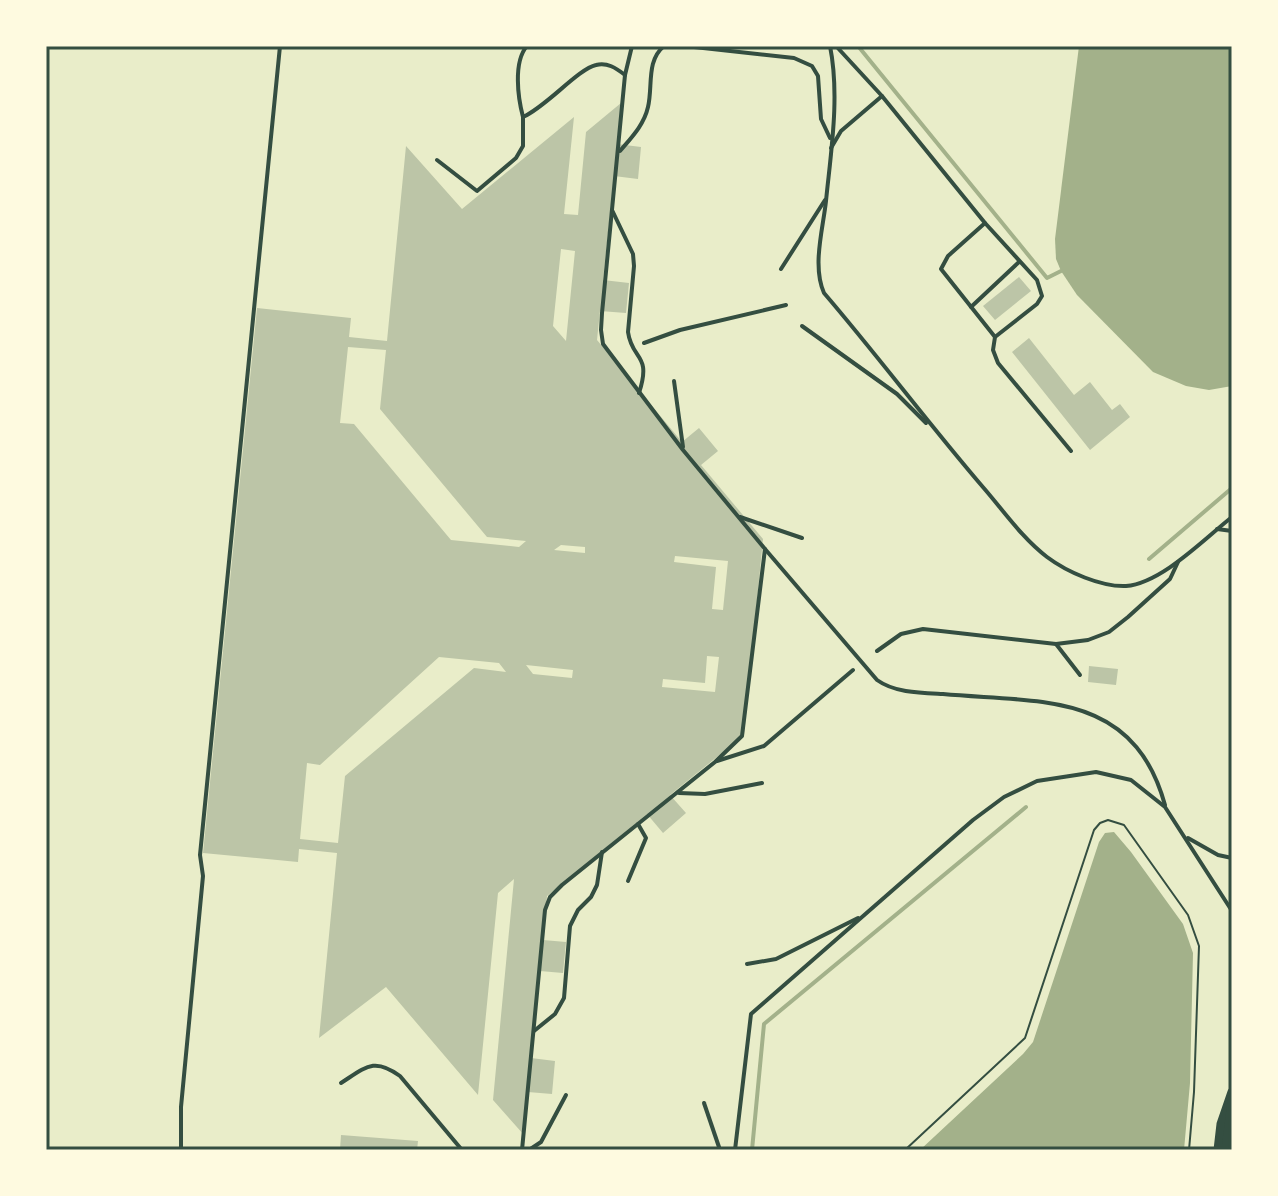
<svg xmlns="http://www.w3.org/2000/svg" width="1278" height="1196" viewBox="0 0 1278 1196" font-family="'Archivo Narrow',sans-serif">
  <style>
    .water { fill: #a3b18a }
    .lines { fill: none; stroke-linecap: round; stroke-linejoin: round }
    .stream { stroke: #a3b18a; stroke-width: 4 }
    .building { fill: #bcc5a7; fill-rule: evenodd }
    .path { stroke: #344e41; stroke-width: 2 }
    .service { stroke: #344e41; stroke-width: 4 }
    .tertiary { stroke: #344e41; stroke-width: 9 }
    .neatline { fill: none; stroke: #344e41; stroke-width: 3 }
  </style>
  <rect width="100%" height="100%" fill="#e9edc9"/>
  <g class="water">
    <polygon points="1079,46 1232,46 1232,386 1209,390 1186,386 1153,372 1077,295 1061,271 1056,259 1055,239"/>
    <polygon points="1114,832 1131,852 1183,924 1193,953 1190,1083 1184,1150 920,1150 1023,1054 1033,1042 1099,842 1105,833"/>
  </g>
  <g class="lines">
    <g class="stream">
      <polyline points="858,46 1047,278 1061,271"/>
      <polyline points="1149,559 1232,488"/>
      <polyline points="752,1150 764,1024 1026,807"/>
    </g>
  </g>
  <g class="building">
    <path d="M621 103 617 144 641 147 638 179 614 176 603 280 629 283 626 313 600 311 597 340 682 442 699 428 718 451 701 465 763 539 744 735 670 795 686 813 663 833 647 814 547 896 543 940 566 942 563 973 540 971 531 1058 555 1061 552 1094 528 1092 524 1135 493 1100 514 879 498 893 478 1095 386 987 319 1038 337 853 299 849 298 862 203 853 257 308 351 318 349 337 387 341 406 146 462 209 574 117 564 214 578 215 586 132ZM561 249 575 251 566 341 553 326ZM348 347 386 350 380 409 487 537 526 541 519 547 451 540 354 424 340 423ZM561 545 585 547V553L554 550ZM675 556 728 561 723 610 712 609 716 567 674 562ZM707 656 719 657 715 692 662 687 663 679 705 683ZM439 657 499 663 506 672 474 668 345 776 338 843 300 839 307 763 320 765ZM526 665 573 670 572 678 533 674Z"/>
    <polygon points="1019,277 1031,291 995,320 983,306"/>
    <polygon points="1029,338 1074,395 1090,382 1112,410 1120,404 1130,417 1090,450 1012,352"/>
    <polygon points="1089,666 1118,669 1116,685 1088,682"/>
    <polygon points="341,1135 418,1141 417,1150 340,1150"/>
  </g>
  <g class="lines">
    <polyline class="path" points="905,1150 1025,1038 1094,830 1100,823 1108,820 1124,825 1188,915 1199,946 1194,1092 1189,1150"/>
    <g class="service">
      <path d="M527 46C513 62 518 98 523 117 546 107 578 69 596 65 607 62 616 68 625 75"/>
      <polyline points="685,46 794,58 812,66 818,76 821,119 830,138"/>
      <path d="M830 46C840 96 831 151 826 201 823 229 812 266 824 293 878 356 928 423 982 486 1003 510 1022 538 1047 557 1067 572 1101 587 1126 586 1162 583 1205 538 1232 517"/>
      <polyline points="836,46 882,96 985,223 1037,280 1042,296 1037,304 995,337 993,350 998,363 1071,451"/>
      <polyline points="831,148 841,131 882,96"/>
      <path d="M620 151C631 138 644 125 648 107 653 86 646 61 664 46"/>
      <polyline points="437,160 477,191 516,158 523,146 523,117"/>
      <path d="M612 210 633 254 634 266 628 332C632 361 652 353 639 393"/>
      <polyline points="985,223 948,256 941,269 995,337"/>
      <polyline points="781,269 825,200"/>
      <polyline points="971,307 1019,262"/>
      <polyline points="802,326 897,394 926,423"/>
      <polyline points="644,343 680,330 786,305"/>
      <polyline points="674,381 683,447"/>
      <polyline points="740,517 802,538"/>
      <polyline points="1217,529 1232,531"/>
      <path d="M765 549 877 680C895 693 921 693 943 694 1040 703 1133 690 1165 805"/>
      <polyline points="1056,644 1080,675"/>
      <polyline points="877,651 901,634 923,629 1056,644 1088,640 1109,632 1128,617 1170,579 1178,562"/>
      <polyline points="717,761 764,746 853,670"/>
      <polyline points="679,793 705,794 762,783"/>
      <polyline points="1188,838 1218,855 1232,858"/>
      <polyline points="628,881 646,838 638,824"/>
      <polyline points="747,964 776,959 858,918"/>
      <polyline points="534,1031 555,1014 564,998 570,926 578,910 591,897 597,885 602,852"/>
      <path d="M341 1083C366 1067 374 1057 400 1076L462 1150"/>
      <polyline points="704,1103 720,1150"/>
      <polyline points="181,1150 181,1107 203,876 200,855 280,46"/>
      <polyline points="522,1150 545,910 550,897 562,885 715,762 742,736 765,549 683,450 603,344 601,330 602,313 625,75 632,46"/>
      <polyline points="529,1150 541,1142 566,1095"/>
      <polyline points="735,1150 751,1014 973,820 1004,797 1037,781 1096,772 1131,780 1165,807 1232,911"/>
    </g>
    <g class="tertiary">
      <polyline points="1218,1150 1221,1124 1232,1092"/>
      <polyline points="1226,1150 1232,1102"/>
    </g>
  </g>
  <rect width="1278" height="1196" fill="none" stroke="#fefae0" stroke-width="96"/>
  <rect x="48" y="48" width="1182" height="1100" class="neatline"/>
</svg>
